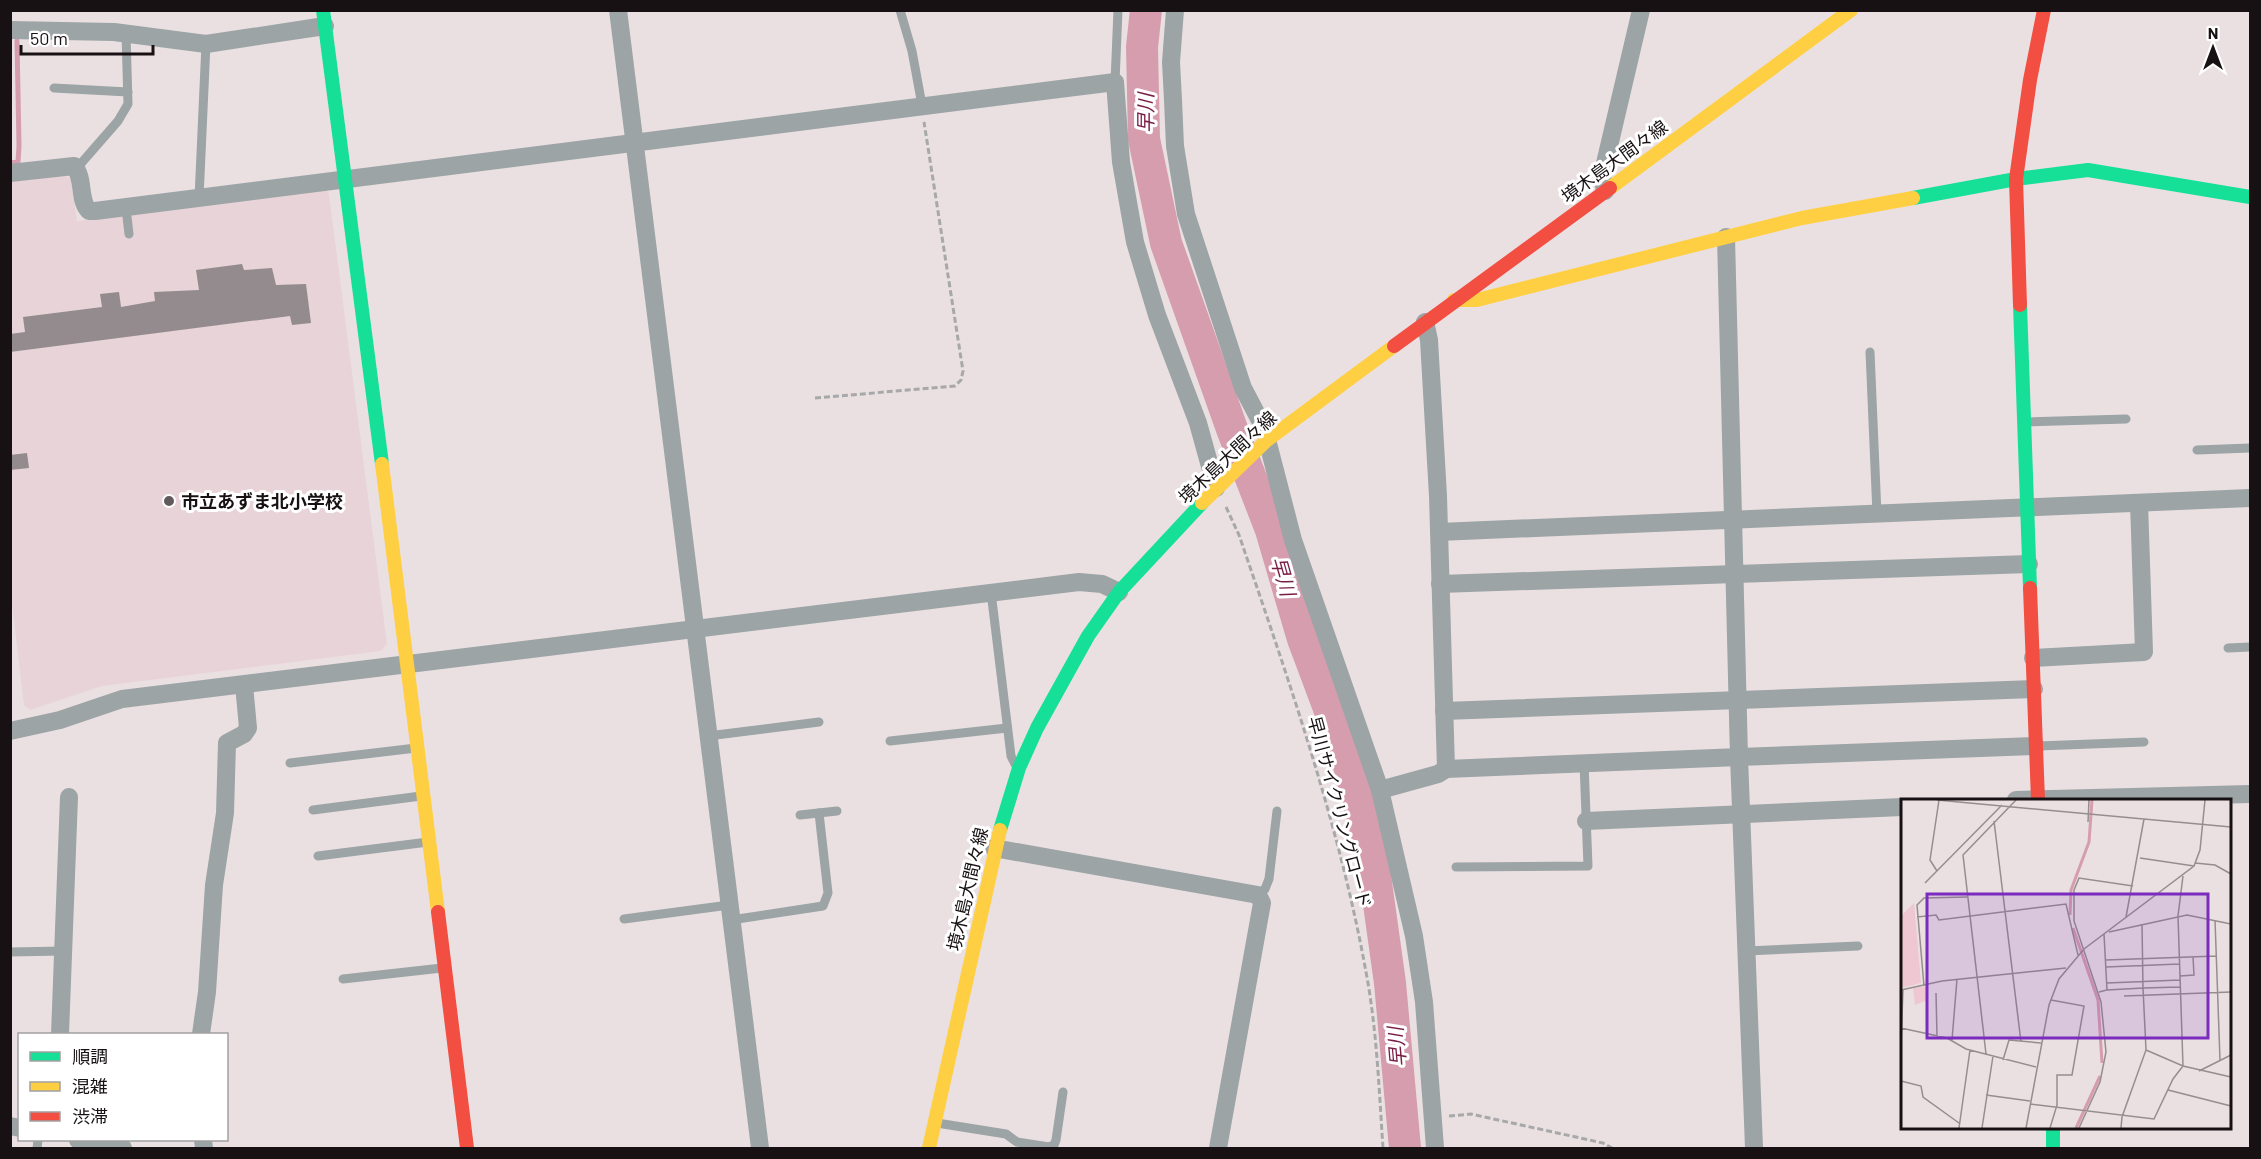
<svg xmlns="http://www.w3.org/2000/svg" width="2261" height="1159" viewBox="0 0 2261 1159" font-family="Barlow,'Noto Sans JP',sans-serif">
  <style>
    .built { fill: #e7d3d8 }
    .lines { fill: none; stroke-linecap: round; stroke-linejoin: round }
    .stream { stroke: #d69daf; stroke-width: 5 }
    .river { stroke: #d69daf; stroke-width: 32 }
    .building { fill: #938b8d }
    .path { stroke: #a7a8a9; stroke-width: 3; stroke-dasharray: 6 3; stroke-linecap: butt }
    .lane { stroke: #9ca4a5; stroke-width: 9 }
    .street { stroke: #9ca4a5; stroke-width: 18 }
    .fast { stroke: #16e098; stroke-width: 14 }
    .slow { stroke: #ffcf43; stroke-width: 14 }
    .jam { stroke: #f24e42; stroke-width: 14 }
    .poi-dot { fill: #61595b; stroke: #fff; stroke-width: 2 }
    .labels { text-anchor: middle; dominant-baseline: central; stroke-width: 6; stroke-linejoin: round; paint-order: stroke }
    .street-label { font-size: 18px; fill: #171113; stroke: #fff }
    .poi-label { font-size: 18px; font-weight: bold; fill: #171113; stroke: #fff; text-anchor: start }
    .water-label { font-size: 20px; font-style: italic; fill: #7a1d45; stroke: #fff }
    .inset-river { fill: none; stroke: #d69daf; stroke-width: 3 }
    .inset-road { fill: none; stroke: #968d8f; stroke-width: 1.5 }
    .view { fill: #7b2cbf; fill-opacity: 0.15; stroke: #7b2cbf; stroke-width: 3 }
    .inset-edge { fill: none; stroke: #171113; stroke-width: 3 }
  </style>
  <rect width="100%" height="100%" fill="#eae0e2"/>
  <polygon class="built" points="65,175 71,179 77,221 326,189 329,194 387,644 381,651 102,686 30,710 24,705 10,587 10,182"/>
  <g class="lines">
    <polyline class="stream" points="10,163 18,162 19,146 17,41"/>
    <polyline class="river" points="1146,10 1142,47 1144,139 1166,243 1232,429 1271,530 1303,639 1346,754 1372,854 1390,983 1405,1148"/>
  </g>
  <g class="building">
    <polygon points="242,264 244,270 272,268 276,285 306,284 311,323 292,325 290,316 10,352 10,334 25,332 23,317 102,307 100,294 119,292 121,307 155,301 154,292 199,290 196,270"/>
    <polygon points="27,453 29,468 10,470 10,455"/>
  </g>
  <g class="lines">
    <g class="path">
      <polyline points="815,398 955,386 961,380 963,371 924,122"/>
      <path d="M1226 507 1239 535C1288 678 1339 823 1366 972 1377 1030 1379 1090 1383 1148"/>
      <polyline points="1449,1116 1471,1114 1603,1143 1612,1148"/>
    </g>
    <g class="lane">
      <polyline points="900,10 912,51 922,105"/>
      <polyline points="1115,82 1118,10"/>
      <polyline points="54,88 128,92"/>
      <polyline points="77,168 118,121 128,104 126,34"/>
      <polyline points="199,198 206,44"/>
      <polyline points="126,208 129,234"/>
      <polyline points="1870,352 1877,514"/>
      <polyline points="2027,422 2126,419"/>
      <polyline points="2197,450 2250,448"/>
      <polyline points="991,592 1011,756 1015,764"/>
      <polyline points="2228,648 2250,647"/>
      <polyline points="708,736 819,722"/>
      <polyline points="890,741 1007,728"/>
      <polyline points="2038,746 2144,742"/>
      <polyline points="290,763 416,748"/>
      <polyline points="313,810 421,796"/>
      <polyline points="800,815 837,811"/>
      <polyline points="318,856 428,842"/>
      <polyline points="1456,867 1588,866 1584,763"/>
      <polyline points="1258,895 1265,889 1269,879 1277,811"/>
      <polyline points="624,919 729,905"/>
      <polyline points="731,920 823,906 828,893 819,813"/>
      <polyline points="1746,951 1858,946"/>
      <polyline points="10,952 63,951"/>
      <polyline points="343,979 442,968"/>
      <polyline points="937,1123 1006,1134 1017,1142 1049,1147 1054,1145 1056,1140 1063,1092"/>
      <polyline points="37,1148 38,1140"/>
    </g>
    <g class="street">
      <polyline points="618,10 760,1148"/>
      <polyline points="1175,10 1171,62 1173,100 1175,146 1186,214 1243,388 1264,428 1293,540 1380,790 1414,936 1424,1002 1435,1148"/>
      <polyline points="10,30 114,32 206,44 325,26"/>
      <path d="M10 173 74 166C85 179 78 200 89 211H95L1115 82 1121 162 1135 242 1157 315 1198 423 1216 488"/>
      <polyline points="1605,191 1602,176 1641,10"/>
      <polyline points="1439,532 2250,498"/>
      <polyline points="1440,584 2029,564"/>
      <polyline points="2033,658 2144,652 2139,503"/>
      <polyline points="1444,711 2034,689"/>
      <polyline points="10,731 60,720 122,699 1079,582 1102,584 1119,592"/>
      <polyline points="1446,769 1739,757 1726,237"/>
      <polyline points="1380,790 1438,774 1446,769 1438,496 1429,340 1425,322"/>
      <polyline points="2016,800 2250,794"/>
      <polyline points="1586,821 1902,807"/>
      <polyline points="994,848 1258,895 1262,903 1218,1148"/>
      <polyline points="60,1034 69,797"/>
      <polyline points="201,1034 207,992 214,885 225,813 227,743 244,734 248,728 244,685"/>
      <polyline points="10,1126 20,1128"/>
      <polyline points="78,1140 123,1148"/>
      <polyline points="203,1140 204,1148"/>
      <polyline points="1754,1148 1739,757 2036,746"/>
    </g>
    <g class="fast">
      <polyline points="323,10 382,464"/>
      <polyline points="1913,198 2016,179 2088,170 2250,197"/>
      <polyline points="2020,305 2030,588"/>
      <polyline points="1000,830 1019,768 1037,728 1088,636 1119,592 1202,503"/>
      <polyline points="2053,1128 2053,1148"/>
    </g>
    <g class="slow">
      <polyline points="1610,188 1851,10"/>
      <polyline points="1454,300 1477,300 1802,218 1913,198"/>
      <polyline points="382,464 438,912"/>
      <polyline points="1202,503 1266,441 1394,346"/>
      <polyline points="929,1148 1000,830"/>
    </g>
    <g class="jam">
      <polyline points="2020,305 2016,179 2030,80 2044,10"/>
      <polyline points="1394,346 1610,188"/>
      <polyline points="2030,588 2038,800"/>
      <polyline points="438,912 467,1148"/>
    </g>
  </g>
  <circle class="poi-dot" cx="169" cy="501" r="6"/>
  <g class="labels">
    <g class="street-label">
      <text transform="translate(1614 161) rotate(-36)">境木島大間々線</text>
      <text transform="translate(1227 457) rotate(-43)">境木島大間々線</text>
      <text transform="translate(1340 812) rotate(75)">早川サイクリングロード</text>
      <text transform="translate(967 889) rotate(-77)">境木島大間々線</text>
    </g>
    <g class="poi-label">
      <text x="181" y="501">市立あずま北小学校</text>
    </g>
    <g class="water-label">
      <text transform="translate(1145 113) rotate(-90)">早川</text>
      <text transform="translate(1284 576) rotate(74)">早川</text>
      <text transform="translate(1396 1047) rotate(-95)">早川</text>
    </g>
  </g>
  <g transform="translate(1901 799)">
    <rect width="330" height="330" fill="#eae0e2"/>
    <path d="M13 104 20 184 0 189V117ZM26 187V201L14 206 12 189Z" fill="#eec7d2"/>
    <path class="inset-river" d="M169 116 170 91 188 43 191 1M172 129 197 201 201 264M175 329 199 277"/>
    <path class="inset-road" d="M36 1 330 28M93 22 120 243M187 23 188 1M239 59 293 67M294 64 314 66 330 75M36 72 29 61 38 1M24 84 101 6M16 118 35 116 38 121 165 105 177 156M225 118 243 20M314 121 319 261M208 133 286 116 330 125M205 161 316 157M205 168 278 165M279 177 293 176 292 158M206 184 279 181M23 187 16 106 23 99 66 98M0 191 41 182 165 169M206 191 242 189 241 125M198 193 206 191 203 135M35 194 36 237M223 197 330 193M0 229 46 239 65 250 135 268M51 241 56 180M0 244 2 191M245 251 282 267 330 278M85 255 62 56 115 1M102 261 108 241 140 244M298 272 330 256M0 282 20 287 22 298 58 324M267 291 330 307M85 296 129 302M129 305 253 320 272 280 282 267 277 117 282 77M58 329 69 251M81 329 92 257M125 329 148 206 158 180 183 150 293 67 299 51 304 1M149 329 156 306V276H171L183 207 150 201M178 329 199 283 205 253 200 203 173 122V91L178 79 232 87M220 329 221 318 245 251 242 189 279 188"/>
    <path class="view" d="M26 95H307V239H26Z"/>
    <rect width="330" height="330" class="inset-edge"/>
  </g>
  <rect width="2261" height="1159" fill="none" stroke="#171113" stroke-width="24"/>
  <rect x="18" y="1033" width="210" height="108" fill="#ffffff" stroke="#a2a0a1" stroke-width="1.5"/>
  <rect x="30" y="1052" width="30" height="9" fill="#16e098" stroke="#a2a0a1" stroke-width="1.5"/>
  <text x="72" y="1063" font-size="18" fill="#171113">順調</text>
  <rect x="30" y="1082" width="30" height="9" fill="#ffcf43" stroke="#a2a0a1" stroke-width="1.5"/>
  <text x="72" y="1093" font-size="18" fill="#171113">混雑</text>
  <rect x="30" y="1112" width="30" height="9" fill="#f24e42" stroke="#a2a0a1" stroke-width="1.5"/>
  <text x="72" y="1123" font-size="18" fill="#171113">渋滞</text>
  <g transform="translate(2213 48)" stroke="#ffffff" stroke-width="4.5" paint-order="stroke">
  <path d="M0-4.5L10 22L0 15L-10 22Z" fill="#171113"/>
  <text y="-9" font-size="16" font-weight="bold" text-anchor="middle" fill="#171113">N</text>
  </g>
  <path d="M21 45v9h132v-9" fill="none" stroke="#171113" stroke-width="3"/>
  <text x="30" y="45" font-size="18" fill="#171113" stroke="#ffffff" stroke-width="4.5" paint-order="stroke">50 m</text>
</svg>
